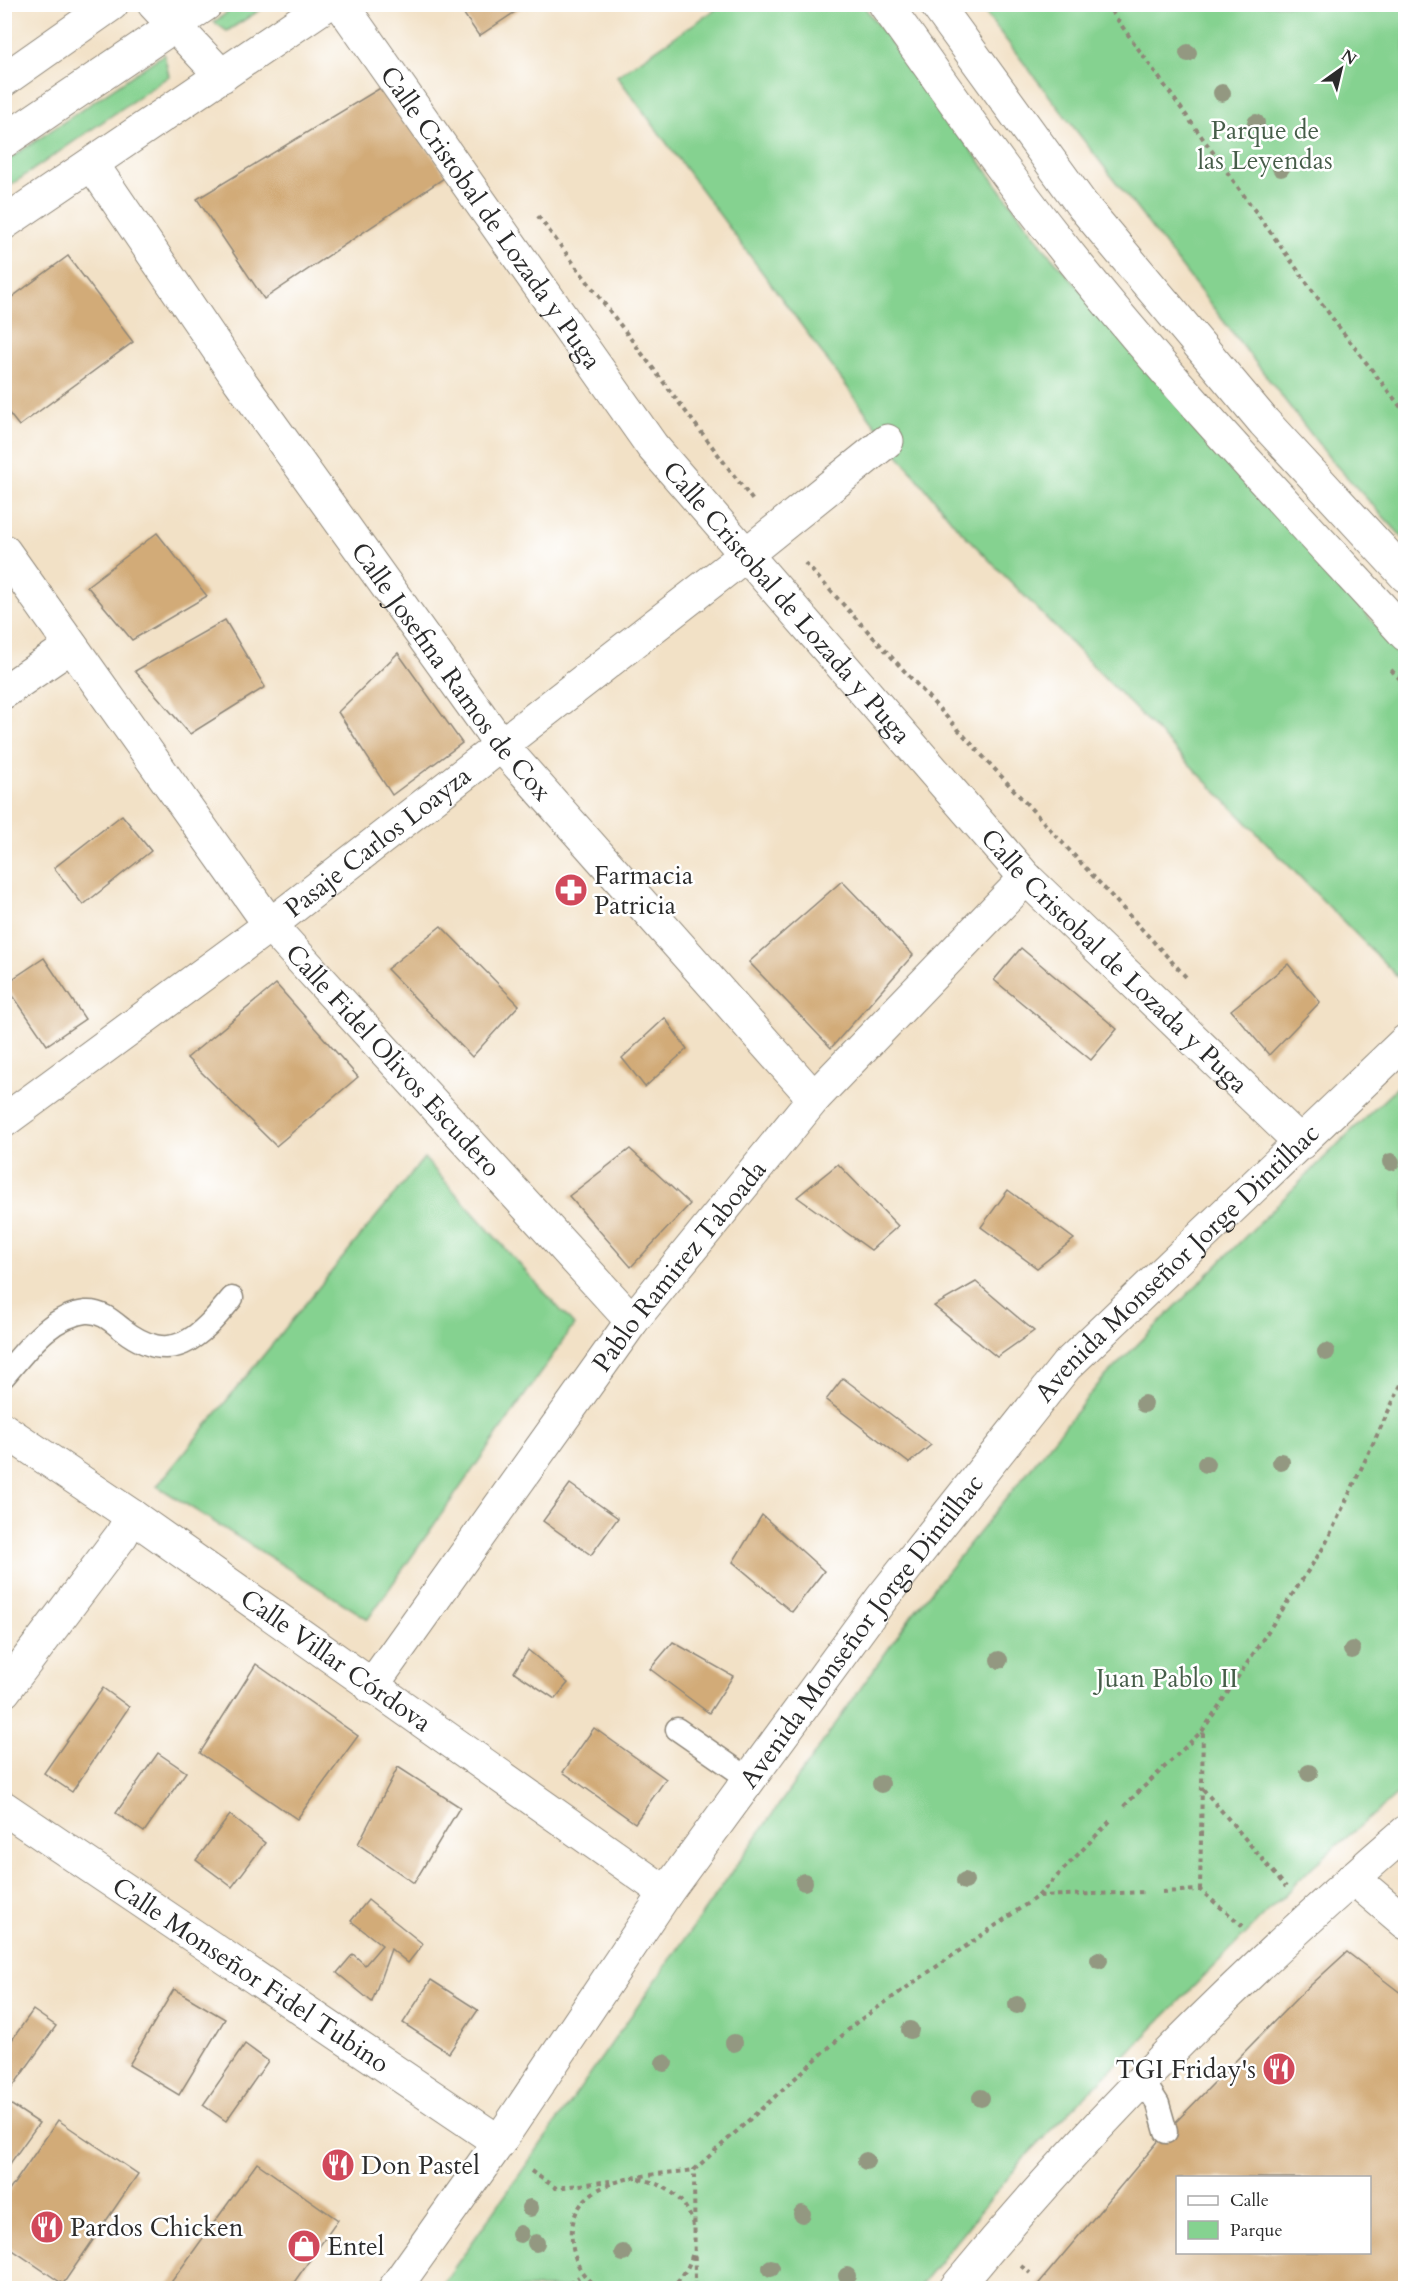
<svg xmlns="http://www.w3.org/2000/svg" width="1410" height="2293" viewBox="0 0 1410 2293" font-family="Cardo,serif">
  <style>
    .green { fill: #85d290; stroke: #587e5e; stroke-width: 1.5 }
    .building { fill: #d2ab78; fill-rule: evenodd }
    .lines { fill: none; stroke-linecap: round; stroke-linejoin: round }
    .service-casing { stroke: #8e8678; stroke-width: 25 }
    .pedestrian-casing { stroke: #8e8678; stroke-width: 35 }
    .minor-casing { stroke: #8e8678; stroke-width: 35 }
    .tertiary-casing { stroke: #8e8678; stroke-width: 35 }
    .secondary-casing { stroke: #8e8678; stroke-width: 35 }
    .path { stroke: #8e8678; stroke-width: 4; stroke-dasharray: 4.5 4.5; stroke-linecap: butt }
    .service { stroke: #fff; stroke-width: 22 }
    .pedestrian { stroke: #fff; stroke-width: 33 }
    .minor { stroke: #fff; stroke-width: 33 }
    .tertiary { stroke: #fff; stroke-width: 33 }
    .secondary { stroke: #fff; stroke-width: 33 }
    .tree { fill: #939881 }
    .labels { text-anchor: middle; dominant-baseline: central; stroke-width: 5; stroke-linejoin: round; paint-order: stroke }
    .park-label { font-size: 26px; fill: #465d49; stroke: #fff }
    .street-label { font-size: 26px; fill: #2b2b2b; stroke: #fff }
    .poi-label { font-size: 26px; fill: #2b2b2b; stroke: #fff; text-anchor: start }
  </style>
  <rect width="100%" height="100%" fill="#fff"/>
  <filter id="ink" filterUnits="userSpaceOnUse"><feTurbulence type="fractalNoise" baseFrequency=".0167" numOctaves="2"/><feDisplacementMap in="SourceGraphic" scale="12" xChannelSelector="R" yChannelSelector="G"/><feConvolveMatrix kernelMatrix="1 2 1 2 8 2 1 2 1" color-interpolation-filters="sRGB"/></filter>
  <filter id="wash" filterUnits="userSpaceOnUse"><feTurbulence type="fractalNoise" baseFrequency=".008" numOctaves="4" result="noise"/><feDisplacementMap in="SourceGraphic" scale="24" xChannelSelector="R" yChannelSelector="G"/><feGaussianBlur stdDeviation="1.35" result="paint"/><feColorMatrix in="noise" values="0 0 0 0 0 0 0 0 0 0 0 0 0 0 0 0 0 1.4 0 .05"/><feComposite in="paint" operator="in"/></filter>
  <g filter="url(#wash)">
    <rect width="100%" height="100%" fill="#f2e1c6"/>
    <g class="green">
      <polygon points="238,5 268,5 227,31 214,22"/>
      <polygon points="722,5 863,5 1048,253 1405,658 1406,968 1397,976 956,526 887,441 617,76"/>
      <polygon points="979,5 1405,5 1405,540 1331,460"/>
      <polygon points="164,54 169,76 5,189 5,162"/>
      <polygon points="1405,1080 1405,1788 1313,1866 1025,2157 918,2288 440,2288 912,1615 1101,1381 1348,1134"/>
      <polygon points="424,1158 574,1325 368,1619 157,1486"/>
    </g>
    <g id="blocks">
      <g class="building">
        <polygon points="457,4 527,4 479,36"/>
        <polygon points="382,87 447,176 264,299 197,199"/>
        <polygon points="68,256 133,342 19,426 4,407 4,303"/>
        <polygon points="157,533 207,596 132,640 87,586"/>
        <polygon points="225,620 265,687 190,734 135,671"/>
        <polygon points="398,653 462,743 392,795 338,712"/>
        <polygon points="122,815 151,851 83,905 54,868"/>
        <polygon points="842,881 913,955 831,1048 749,962"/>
        <polygon points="441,926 519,1005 472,1057 387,969"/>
        <polygon points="1021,948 1117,1029 1091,1060 994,980"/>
        <polygon points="44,958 85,1019 47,1045 5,984"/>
        <polygon points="1288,964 1320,1002 1269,1055 1231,1010"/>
        <polygon points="276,984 358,1077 276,1146 187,1058"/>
        <polygon points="665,1018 687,1049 645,1087 622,1058"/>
        <polygon points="630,1149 690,1204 631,1267 569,1196"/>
        <polygon points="838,1164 898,1226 871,1250 797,1197"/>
        <polygon points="1008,1190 1074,1239 1037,1268 981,1227"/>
        <polygon points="976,1282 1034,1331 997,1357 934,1306"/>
        <polygon points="843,1378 931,1445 909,1463 826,1400"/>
        <polygon points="570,1484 618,1518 591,1555 543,1521"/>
        <polygon points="762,1515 824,1571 792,1612 733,1562"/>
        <polygon points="673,1642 733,1676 709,1713 650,1669"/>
        <polygon points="528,1650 568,1683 555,1699 514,1672"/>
        <polygon points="256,1664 358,1736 297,1819 200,1753"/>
        <polygon points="103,1688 129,1707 72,1792 44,1773"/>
        <polygon points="594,1728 666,1779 635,1823 563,1772"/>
        <polygon points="158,1753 186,1772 144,1832 116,1813"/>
        <polygon points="398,1767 460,1807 414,1883 358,1844"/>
        <polygon points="230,1815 265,1843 232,1887 196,1860"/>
        <polygon points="368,1900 423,1944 408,1963 391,1949 372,2002 337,1973 353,1954 365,1965 382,1945 351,1921"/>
        <path d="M1347 1952 1406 1997V2288H1035L1166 2132 1300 1995ZM1178 2178H1370V2252H1178Z"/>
        <polygon points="431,1980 478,2010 449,2053 403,2023"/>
        <polygon points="174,1989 225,2019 179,2095 129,2065"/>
        <polygon points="33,2010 56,2026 4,2099 4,2051"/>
        <polygon points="245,2044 268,2061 226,2121 203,2105"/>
        <polygon points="4,2100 39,2123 4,2172"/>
        <polygon points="58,2120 138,2174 63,2284 4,2244 4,2198"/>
        <polygon points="257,2163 338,2220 290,2288 167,2288"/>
      </g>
    </g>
  </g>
  <g filter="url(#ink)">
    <use href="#blocks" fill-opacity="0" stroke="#8e8678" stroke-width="1.5"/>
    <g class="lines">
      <defs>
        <g id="service">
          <path d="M4 1376C26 1351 49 1316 86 1312 101 1311 111 1320 122 1329 172 1368 199 1338 232 1298"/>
          <polyline points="677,1729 749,1779"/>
          <polyline points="1142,2079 1158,2104 1166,2132"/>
        </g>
        <g id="pedestrian">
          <path id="s1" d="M270 925 734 564 887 441"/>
          <polyline points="4,1691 121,1536 132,1516"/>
          <polyline points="1353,1878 1406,1923"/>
        </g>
        <g id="minor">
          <polyline points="154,4 222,76"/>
          <path id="s2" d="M341 4 652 446 1026 878 1301 1143"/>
          <polyline points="4,80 112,4"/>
          <path id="s3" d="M92 164 239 380 501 745 814 1098"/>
          <path id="s4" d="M4 551 270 925 632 1321"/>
          <polyline points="4,692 71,646"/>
          <polyline points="4,1121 270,925"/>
          <path id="s5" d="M4 1430 132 1516 666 1893"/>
          <path id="s6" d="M371 1687 632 1321 814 1098 1026 878"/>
          <path id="s7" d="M4 1808 499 2142"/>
          <path id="s8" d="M395 2288 499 2142 666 1893 882 1598 1066 1366 1406 1041"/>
        </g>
        <path id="tertiary" d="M956 2288C1091 2123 1244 1972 1406 1832"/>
        <g id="secondary">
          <path d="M885 4C940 80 993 158 1051 232 1161 373 1285 503 1406 635"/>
          <polyline points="936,4 1082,205 1264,422 1406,576"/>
          <polyline points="4,141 206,4"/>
          <polyline points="4,223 327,4"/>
        </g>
      </defs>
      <use href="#service" class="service-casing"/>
      <use href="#pedestrian" class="pedestrian-casing"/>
      <use href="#minor" class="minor-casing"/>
      <use href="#tertiary" class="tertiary-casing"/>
      <use href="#secondary" class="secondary-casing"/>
      <g class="path">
        <polyline points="1106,4 1338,326 1406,414"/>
        <polyline points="538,216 754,502"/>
        <polyline points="805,563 1186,977"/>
        <polyline points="1391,670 1406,685"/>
        <polyline points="1203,1789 1286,1887"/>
        <polyline points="1124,1806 1203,1730 1325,1545 1406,1374"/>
        <polyline points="1200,1890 1203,1731"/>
        <polyline points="1162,1892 1200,1890 1243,1926"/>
        <polyline points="1039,1896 1146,1892"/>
        <polyline points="531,2171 556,2188 610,2181"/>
        <path d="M639 2179C664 2183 688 2199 693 2226"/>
        <polyline points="1021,2266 1030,2273"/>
        <polyline points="695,2287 694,2170 857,2022 1038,1896 1113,1818"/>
        <polyline points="562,2288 579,2277"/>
        <path d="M598 2288C582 2277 574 2261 572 2242 566 2174 649 2176 694 2170"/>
        <path d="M670 2288C682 2278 690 2267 693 2251"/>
        <polyline points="688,2288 697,2288"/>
        <polyline points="1178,2288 1179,2284"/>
      </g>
      <use href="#service" class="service"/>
      <use href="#pedestrian" class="pedestrian"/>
      <use href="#minor" class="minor"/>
      <use href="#tertiary" class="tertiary"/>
      <use href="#secondary" class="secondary"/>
    </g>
    <g class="tree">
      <circle cx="1188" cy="53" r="9"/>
      <circle cx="1222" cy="93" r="9"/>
      <circle cx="1256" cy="123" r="9"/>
      <circle cx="1281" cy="168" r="9"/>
      <circle cx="1391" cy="1162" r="9"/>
      <circle cx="1326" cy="1352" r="9"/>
      <circle cx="1144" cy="1404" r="9"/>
      <circle cx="1281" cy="1462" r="9"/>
      <circle cx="1206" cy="1464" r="9"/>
      <circle cx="1352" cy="1650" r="9"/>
      <circle cx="999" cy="1660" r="9"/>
      <circle cx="1309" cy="1773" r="9"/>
      <circle cx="881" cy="1784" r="9"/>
      <circle cx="965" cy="1881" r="9"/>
      <circle cx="804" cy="1882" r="9"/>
      <circle cx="1099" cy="1960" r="9"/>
      <circle cx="1017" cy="2005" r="9"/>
      <circle cx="910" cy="2030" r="9"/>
      <circle cx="734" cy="2043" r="9"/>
      <circle cx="664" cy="2063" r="9"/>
      <circle cx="981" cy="2098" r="9"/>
      <circle cx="866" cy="2161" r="9"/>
      <circle cx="530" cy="2208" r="9"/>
      <circle cx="802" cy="2214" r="9"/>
      <circle cx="520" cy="2234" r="9"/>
      <circle cx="536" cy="2243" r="9"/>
      <circle cx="623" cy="2253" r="9"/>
      <circle cx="771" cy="2268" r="9"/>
      <circle cx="847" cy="2276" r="9"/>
    </g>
  </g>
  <defs>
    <symbol id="pharmacy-disc" viewBox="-11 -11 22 22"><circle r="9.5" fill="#d1495b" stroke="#fff"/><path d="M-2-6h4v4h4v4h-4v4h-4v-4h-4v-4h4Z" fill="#fff"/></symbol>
    <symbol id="restaurant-disc" viewBox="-11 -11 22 22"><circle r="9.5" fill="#d1495b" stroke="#fff"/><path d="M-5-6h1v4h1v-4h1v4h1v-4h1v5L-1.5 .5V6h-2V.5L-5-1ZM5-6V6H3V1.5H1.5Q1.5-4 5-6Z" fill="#fff"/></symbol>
    <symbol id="shop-disc" viewBox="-11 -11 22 22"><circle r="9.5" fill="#d1495b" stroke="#fff"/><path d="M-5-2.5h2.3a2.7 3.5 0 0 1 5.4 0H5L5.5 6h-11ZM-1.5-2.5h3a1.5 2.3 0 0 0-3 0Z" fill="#fff"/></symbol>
  </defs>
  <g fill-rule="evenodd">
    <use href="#pharmacy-disc" x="552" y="871" width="38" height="38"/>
    <use href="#restaurant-disc" x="1260" y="2050" width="38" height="38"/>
    <use href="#restaurant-disc" x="319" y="2146" width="38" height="38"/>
    <use href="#restaurant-disc" x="28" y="2208" width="38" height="38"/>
    <use href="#shop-disc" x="285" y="2227" width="38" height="38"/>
  </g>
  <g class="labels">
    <g class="park-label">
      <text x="1265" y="130">Parque de<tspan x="1265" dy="30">las Leyendas</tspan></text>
      <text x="1167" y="1678">Juan Pablo II</text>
    </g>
    <g class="street-label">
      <text stroke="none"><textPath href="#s2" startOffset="261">Calle Cristobal de Lozada y Puga</textPath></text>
      <text stroke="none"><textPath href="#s2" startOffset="747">Calle Cristobal de Lozada y Puga</textPath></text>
      <text stroke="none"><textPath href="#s3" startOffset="622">Calle Josefina Ramos de Cox</textPath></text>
      <text stroke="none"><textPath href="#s1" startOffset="136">Pasaje Carlos Loayza</textPath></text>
      <text stroke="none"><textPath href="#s2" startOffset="1233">Calle Cristobal de Lozada y Puga</textPath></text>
      <text stroke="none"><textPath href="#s4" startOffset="642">Calle Fidel Olivos Escudero</textPath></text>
      <text stroke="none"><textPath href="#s8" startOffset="1292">Avenida Monseñor Jorge Dintilhac</textPath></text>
      <text stroke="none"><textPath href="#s6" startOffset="522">Pablo Ramirez Taboada</textPath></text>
      <text stroke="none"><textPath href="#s8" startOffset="806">Avenida Monseñor Jorge Dintilhac</textPath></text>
      <text stroke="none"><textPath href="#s5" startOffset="404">Calle Villar Córdova</textPath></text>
      <text stroke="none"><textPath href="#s7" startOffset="298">Calle Monseñor Fidel Tubino</textPath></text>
    </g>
    <g class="poi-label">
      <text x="594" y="875">Farmacia<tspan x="594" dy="30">Patricia</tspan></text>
      <text x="1256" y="2069" text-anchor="end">TGI Friday's</text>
      <text x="361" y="2165">Don Pastel</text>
      <text x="70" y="2227">Pardos Chicken</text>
      <text x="327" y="2246">Entel</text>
    </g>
  </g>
  <rect width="1410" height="2293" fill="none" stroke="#fff" stroke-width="24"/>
  <rect x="1176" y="2176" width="195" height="78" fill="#ffffff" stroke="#aaaaaa" stroke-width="1.5"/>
  <rect x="1188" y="2196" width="30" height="9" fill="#ffffff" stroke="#aaaaaa" stroke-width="1.5"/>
  <text x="1230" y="2206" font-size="18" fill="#2b2b2b">Calle</text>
  <rect x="1188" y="2221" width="30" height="18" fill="#85d290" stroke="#aaaaaa" stroke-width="1.5"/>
  <text x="1230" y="2236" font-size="18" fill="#2b2b2b">Parque</text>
  <g transform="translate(1341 69) rotate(34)" stroke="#ffffff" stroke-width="4.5" paint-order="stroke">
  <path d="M0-4.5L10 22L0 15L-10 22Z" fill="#2b2b2b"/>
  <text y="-9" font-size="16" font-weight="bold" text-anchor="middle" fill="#2b2b2b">N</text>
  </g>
</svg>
